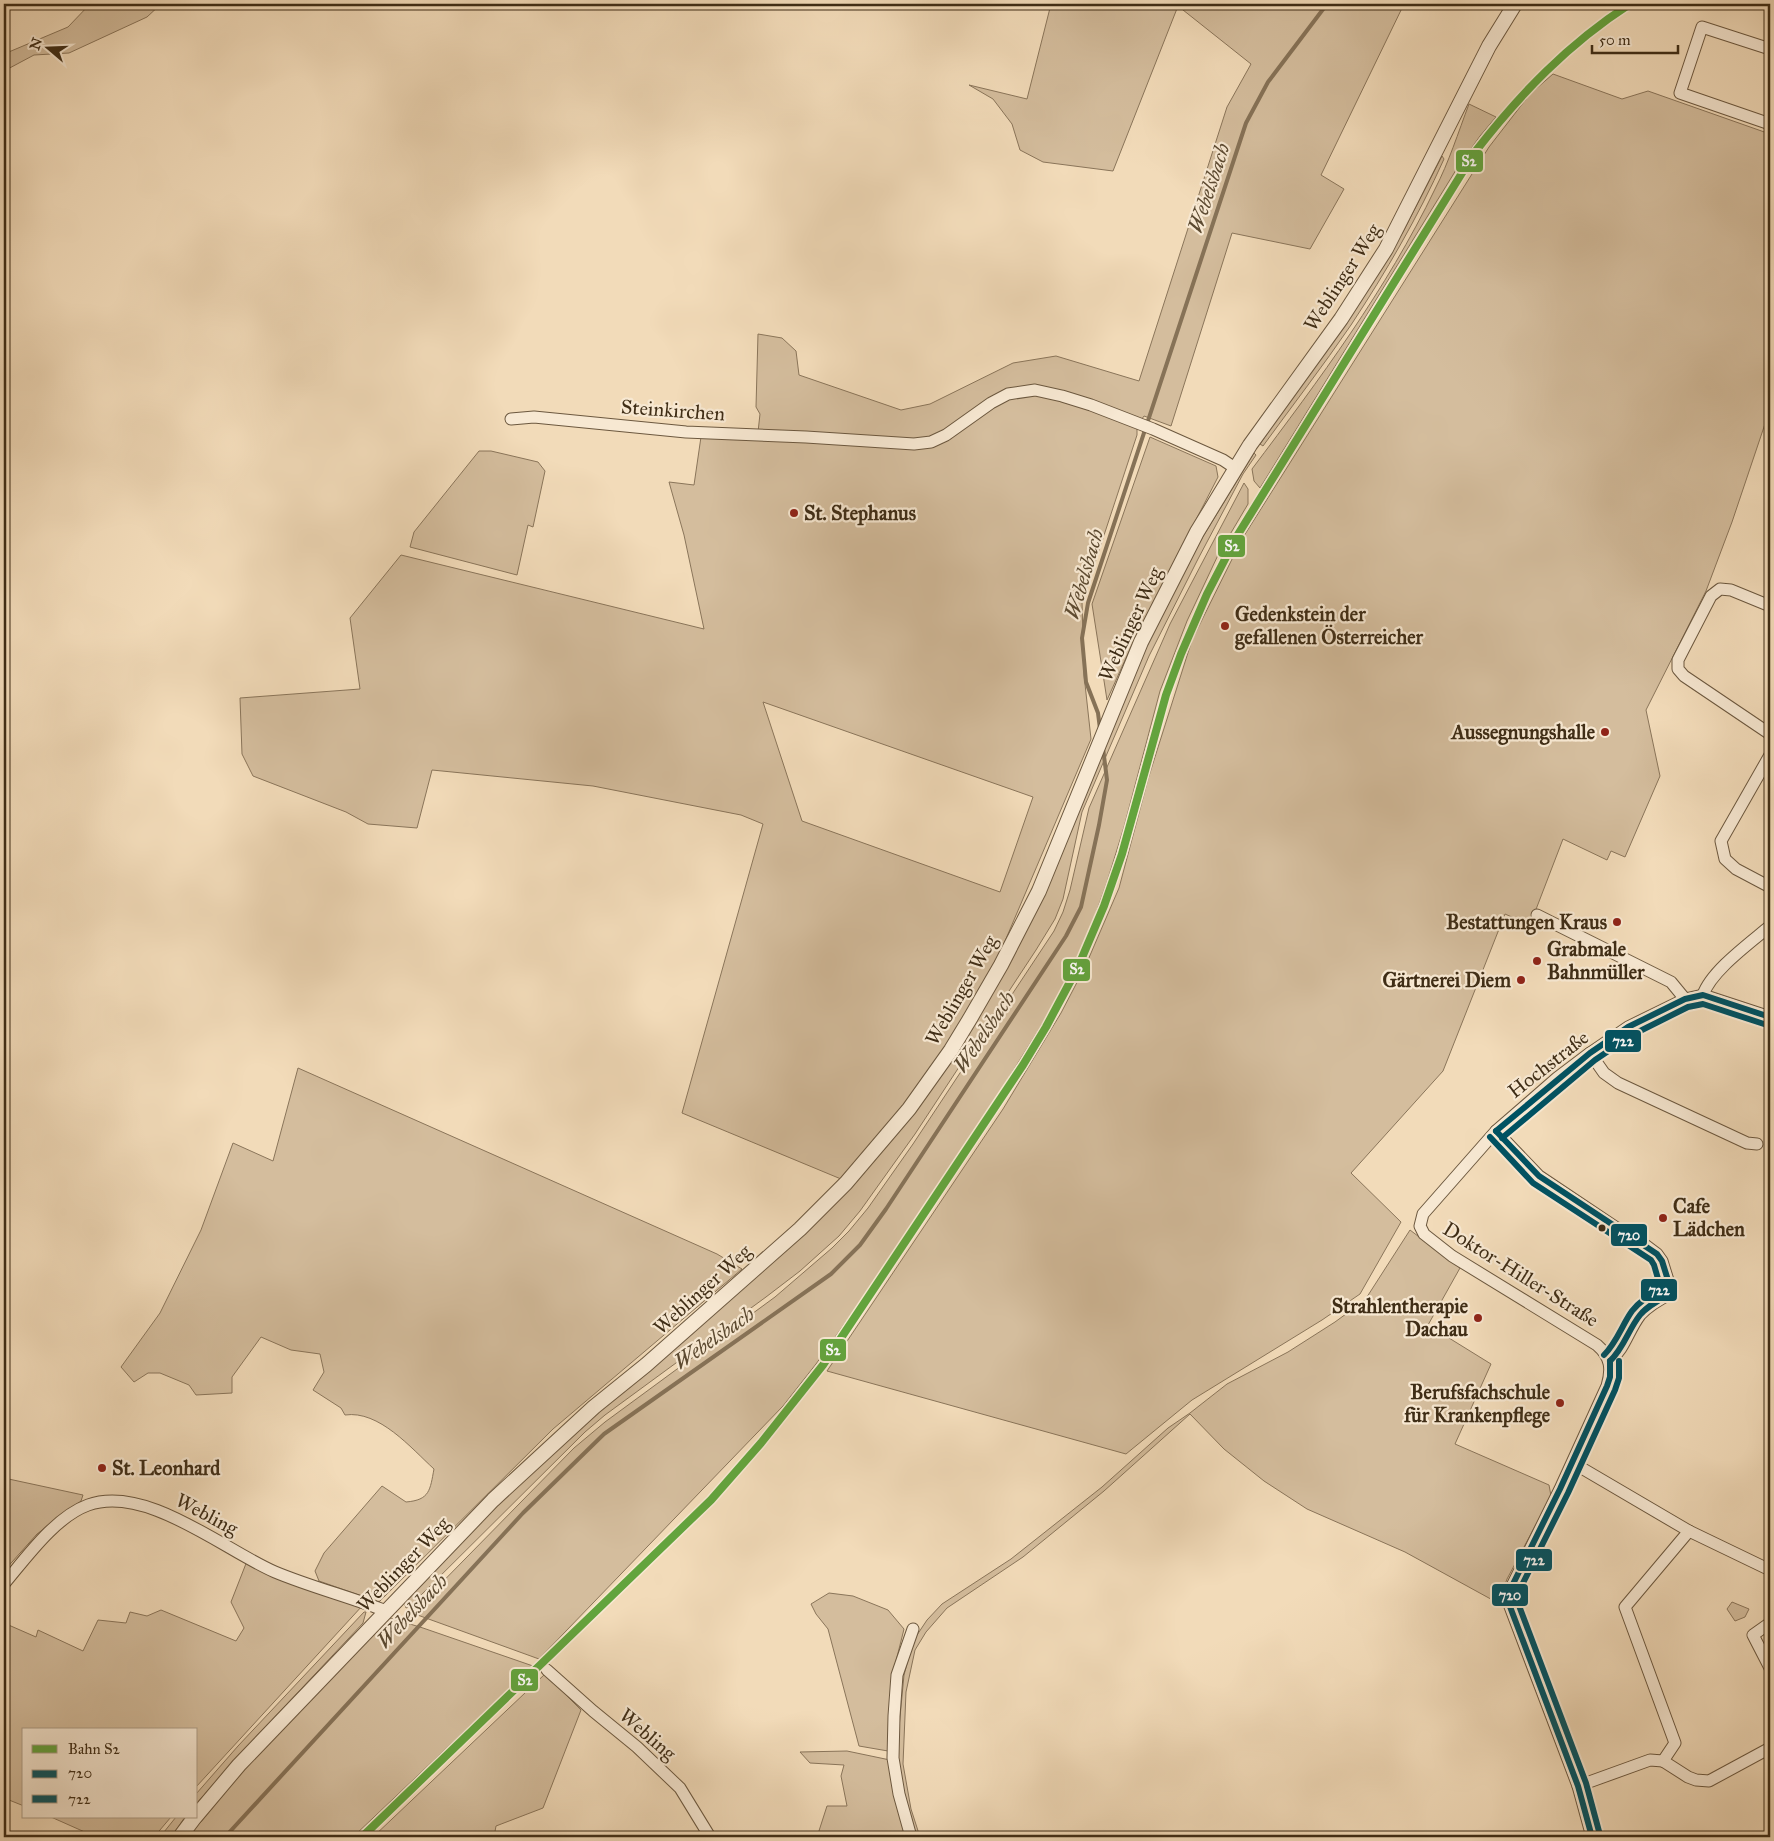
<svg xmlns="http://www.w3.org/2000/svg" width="1774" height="1841" viewBox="0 0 1774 1841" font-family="'IM FELL Great Primer',serif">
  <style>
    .green { fill: #d4bd9d; stroke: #8a755a; fill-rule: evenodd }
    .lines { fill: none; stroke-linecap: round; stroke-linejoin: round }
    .stream { stroke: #867257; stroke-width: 4 }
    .minor-casing { stroke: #6c583f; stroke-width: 13 }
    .tertiary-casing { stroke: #6c583f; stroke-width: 16 }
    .minor { stroke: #f7e8d2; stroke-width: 11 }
    .tertiary { stroke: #f7e8d2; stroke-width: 14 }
    .bus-1-casing { stroke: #f7e8d2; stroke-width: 10 }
    .bus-2-casing { stroke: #f7e8d2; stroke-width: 10 }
    .bus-1 { stroke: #005262; stroke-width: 6 }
    .bus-2 { stroke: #005262; stroke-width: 6 }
    .rail-1-casing { stroke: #f7e8d2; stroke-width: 11 }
    .rail-1 { stroke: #63a43d; stroke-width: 8 }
    .poi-dot { fill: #8f2418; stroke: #f7e8d2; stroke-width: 2 }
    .bus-dot { fill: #3f2d16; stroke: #f7e8d2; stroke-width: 2 }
    .labels { text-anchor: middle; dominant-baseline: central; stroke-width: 4.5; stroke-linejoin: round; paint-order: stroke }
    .street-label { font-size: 20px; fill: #3f2d16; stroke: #f7e8d2 }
    .poi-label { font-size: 20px; font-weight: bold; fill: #3f2d16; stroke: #f7e8d2; text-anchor: start }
    .water-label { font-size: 21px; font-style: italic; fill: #5c4a31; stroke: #f7e8d2 }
    .line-badge { stroke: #f7e8d2; stroke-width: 2 }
    .badge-label { font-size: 14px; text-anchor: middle; font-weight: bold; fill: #fff }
  </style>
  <rect width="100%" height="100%" fill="#f2dbb9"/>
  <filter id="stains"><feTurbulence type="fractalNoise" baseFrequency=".004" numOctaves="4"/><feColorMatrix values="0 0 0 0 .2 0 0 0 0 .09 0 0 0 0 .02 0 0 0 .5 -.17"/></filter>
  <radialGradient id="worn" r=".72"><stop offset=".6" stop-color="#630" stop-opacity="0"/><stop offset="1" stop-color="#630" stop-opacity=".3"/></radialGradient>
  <g class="green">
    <polygon points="90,4 161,4 147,17 69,53 34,55 4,71 4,54 68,27"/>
    <path d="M1051 4H1404L1321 175 1344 189 1310 249 1232 233 1171 426 1144 416 1137 426V435L1082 602 1084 675 1091 739 988 981 946 1048 904 1106 841 1179 682 1113 763 824 741 815 593 786 432 770 417 828 368 824 346 812 253 776 242 754 240 698 360 689 350 618 401 555 704 629 684 535 669 482 694 485 702 430 758 432 760 414 756 407 758 334 782 338 796 351 799 375 901 410 930 404 1013 363 1056 356 1139 381 1227 107 1251 64 1178 6 1113 171 1043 162 1020 150 1012 124 993 99 969 85 1027 99ZM763 702 1033 797 1000 892 802 821Z"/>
    <polygon points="1553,74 1622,99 1648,91 1770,134 1770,409 1732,522 1706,591 1646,710 1660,776 1625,857 1611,851 1607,860 1563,839 1530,925 1505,914 1443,1071 1351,1173 1401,1222 1360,1294 1322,1320 1192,1400 1126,1454 827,1371 1003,1109 1061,1013 1085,967 1119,888 1148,779 1192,640 1242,539 1489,147 1530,94"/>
    <path d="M1469 104 1496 117 1480 136 1456 170 1260 488 1254 481 1252 469C1319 380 1387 289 1435 189 1449 162 1458 133 1469 104Z"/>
    <path d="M1442 156 1444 159C1418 217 1386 272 1351 325 1323 366 1292 406 1263 446L1260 444 1403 232Z"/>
    <polygon points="1150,437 1216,466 1218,477 1135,638 1107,700 1092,604"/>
    <polygon points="479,451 491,451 538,462 545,471 533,527 528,525 517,575 410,547 414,532"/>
    <polygon points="1254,453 1256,455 1243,474 1198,559 1149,656 1082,812 1063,899 1055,919 1036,950 915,1134 860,1211 839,1236 800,1271 766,1297 605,1415 585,1432 410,1606 406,1608 405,1605 407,1597 468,1532 567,1437 779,1256 976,1023 1151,633 1193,553"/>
    <polygon points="1244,483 1248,489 1248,504 1219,553 1187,621 1160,691 1124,827 1107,882 1087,938 1059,997 993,1103 855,1309 816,1364 783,1406 539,1659 412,1613 574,1448 605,1422 775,1297 832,1248 849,1231 868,1208 913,1144 1054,931 1063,912 1070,890 1089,808 1170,624"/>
    <path d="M298 1068 717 1254 742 1269 553 1429 379 1602 319 1581 315 1571 324 1553 382 1486 406 1502C430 1500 430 1490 434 1469 411 1448 379 1410 345 1415L341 1408 313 1390 324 1372 320 1354 291 1350 261 1337 232 1377V1393L196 1395 189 1385 160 1373H148L134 1382 121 1367 160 1313 201 1230 233 1143 273 1161Z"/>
    <polygon points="1410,1230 1460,1268 1428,1325 1491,1364 1455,1444 1549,1485 1551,1496 1507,1579 1498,1603 1405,1552 1307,1509 1264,1481 1224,1449 1190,1414 1104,1491 1023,1557 947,1608 926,1632 915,1650 906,1692 903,1764 911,1809 920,1837 916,1837 900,1785 897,1749 904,1675 913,1641 927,1620 942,1604 1011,1559 1102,1487 1168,1428 1190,1413 1227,1384 1288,1352 1335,1322 1365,1300"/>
    <polygon points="4,1478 83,1495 81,1501 37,1534 4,1571"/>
    <polygon points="247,1561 363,1605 196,1787 196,1730 24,1730 24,1806 4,1798 4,1623 36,1637 38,1630 83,1651 98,1620 126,1623 130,1612 147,1616 161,1610 236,1641 244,1628 231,1602"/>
    <polygon points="829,1593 853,1596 888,1610 904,1629 892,1677 888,1751 859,1746 828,1629 816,1614 811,1604"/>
    <polygon points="1732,1602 1749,1609 1745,1617 1735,1621 1727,1609"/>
    <polygon points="364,1612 366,1612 363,1623 256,1737 196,1804 196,1794 238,1746"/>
    <polygon points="387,1617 423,1628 533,1666 353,1837 188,1837 252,1760"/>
    <polygon points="545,1674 581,1710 543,1808 496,1826 494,1837 373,1837"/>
    <polygon points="847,1751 890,1760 905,1837 817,1837 827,1806 847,1806 841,1776 844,1765 810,1763 800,1752"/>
    <polygon points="51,1817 171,1817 154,1837 96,1837"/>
    <polygon points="176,1817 185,1817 171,1837 160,1837"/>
  </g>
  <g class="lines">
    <g class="stream">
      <polyline points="1100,729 1098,713 1086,682 1082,638 1088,603 1246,123 1268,82 1327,4"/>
      <polyline points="225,1837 523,1513 604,1434 831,1274 860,1245 886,1209 1066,936 1081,907 1099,825 1107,780 1103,748"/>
    </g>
    <defs>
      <g id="minor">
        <polyline points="1770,49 1702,27 1680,93 1770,124"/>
        <polyline points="511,419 534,417 686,432 806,437 914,444 931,442 946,435 991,403 1008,394 1035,390 1062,396 1091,405 1153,429 1223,460 1235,468"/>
        <polyline points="1770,606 1731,590 1720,589 1711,596 1678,660 1678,669 1684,676 1770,734"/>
        <polyline points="1770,755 1721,841 1725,859 1736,869 1770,887"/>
        <polyline points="1537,915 1671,982 1685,999"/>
        <path d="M1703 995C1711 971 1750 943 1770 926"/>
        <polyline points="1590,1053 1604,1073 1618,1083 1747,1143 1757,1144"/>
        <path d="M1496 1131 1539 1176 1615 1227 1641 1242 1657 1254 1662 1261 1672 1293C1660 1299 1649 1305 1640 1315 1628 1331 1625 1348 1610 1361"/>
        <polyline points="1573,1463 1689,1531 1770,1570"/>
        <path d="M4 1584C26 1558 55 1517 88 1505 146 1484 224 1550 275 1572 311 1587 350 1597 386 1611"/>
        <polyline points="1770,1623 1753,1635 1770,1668"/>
        <polyline points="547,1670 593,1711 637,1747 680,1788 710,1837"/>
        <polyline points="1663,1761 1675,1743 1625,1607 1689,1531"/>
        <polyline points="1663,1761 1688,1777 1696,1780 1709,1781 1770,1748"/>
        <polyline points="1578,1786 1650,1760 1663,1761"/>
        <polyline points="911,1837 899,1794 893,1758 894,1716 897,1675 913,1629"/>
        <path d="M1592 1837 1578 1786 1509 1604 1511 1588 1560 1489 1607 1386C1612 1369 1611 1357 1597 1345L1452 1256 1424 1234 1420 1226 1423 1214 1496 1131 1557 1078 1590 1053 1628 1027 1685 999 1703 995 1770 1017"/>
      </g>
      <g id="tertiary">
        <polyline points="196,1816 239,1765 493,1500 594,1407 646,1365 800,1229 846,1183 909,1109 951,1050 971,1017 1001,965 1039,891 1141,642 1197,532 1250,445 1341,319 1386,249 1489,46 1515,4"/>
        <polyline points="180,1837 195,1817"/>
      </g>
    </defs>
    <use href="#minor" class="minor-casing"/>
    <use href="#tertiary" class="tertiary-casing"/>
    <use href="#minor" class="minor"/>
    <use href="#tertiary" class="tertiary"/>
    <defs>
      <g id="bus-1">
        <path d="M1496 1131 1539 1176 1657 1254 1662 1261 1672 1293C1661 1299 1648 1305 1640 1315 1628 1330 1624 1348 1610 1361"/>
        <polyline points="1496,1131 1590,1053 1628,1027 1685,999 1703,995 1770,1017"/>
        <polyline points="1592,1837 1578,1786 1509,1604 1511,1588 1560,1489 1607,1386 1610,1377 1610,1361"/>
      </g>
      <g id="bus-2">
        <path d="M1490 1137 1533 1183 1651 1260 1654 1265 1661 1289C1651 1294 1640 1301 1632 1311 1622 1325 1617 1342 1604 1355"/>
        <polyline points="1502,1138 1595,1060 1632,1035 1688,1007 1703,1004 1767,1025"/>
        <polyline points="1600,1835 1586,1783 1518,1603 1519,1591 1568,1493 1615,1390 1619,1378 1619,1361"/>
      </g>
    </defs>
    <use href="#bus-1" class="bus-1-casing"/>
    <use href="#bus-2" class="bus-2-casing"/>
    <use href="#bus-1" class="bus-1"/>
    <use href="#bus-2" class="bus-2"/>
    <defs>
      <path id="rail-1" d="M362 1837 711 1500 761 1443 823 1365 1023 1065 1046 1027 1078 967 1104 906 1122 854 1166 695 1181 654 1207 594 1237 536 1475 152C1520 94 1568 44 1630 4"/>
    </defs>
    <use href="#rail-1" class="rail-1-casing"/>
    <use href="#rail-1" class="rail-1"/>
  </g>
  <g class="poi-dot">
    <circle cx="794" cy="513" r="5"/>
    <circle cx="1225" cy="626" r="5"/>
    <circle cx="1605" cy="732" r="5"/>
    <circle cx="1617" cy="922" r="5"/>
    <circle cx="1537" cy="961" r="5"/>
    <circle cx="1521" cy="980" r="5"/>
    <circle cx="1663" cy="1218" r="5"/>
    <circle cx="1478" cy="1318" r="5"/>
    <circle cx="1560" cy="1403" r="5"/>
    <circle cx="102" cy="1468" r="5"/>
  </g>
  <circle class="bus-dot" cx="1602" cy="1228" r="4.5"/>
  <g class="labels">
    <g class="street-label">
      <text transform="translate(1342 277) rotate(-57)">Weblinger Weg</text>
      <text transform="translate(673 410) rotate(4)">Steinkirchen</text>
      <text transform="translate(1130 624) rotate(-65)">Weblinger Weg</text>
      <text transform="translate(961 990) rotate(-60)">Weblinger Weg</text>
      <text transform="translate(1548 1064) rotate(-38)">Hochstraße</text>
      <text transform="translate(1521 1274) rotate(32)">Doktor-Hiller-Straße</text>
      <text transform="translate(702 1289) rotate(-42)">Weblinger Weg</text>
      <text transform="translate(207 1514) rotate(28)">Webling</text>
      <text transform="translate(403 1564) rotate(-46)">Weblinger Weg</text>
      <text transform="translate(648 1734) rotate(41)">Webling</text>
    </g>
    <g class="poi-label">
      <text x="804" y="513">St. Stephanus</text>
      <text x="1235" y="614">Gedenkstein der<tspan x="1235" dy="23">gefallenen Österreicher</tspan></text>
      <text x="1595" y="732" text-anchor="end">Aussegnungshalle</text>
      <text x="1607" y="922" text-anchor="end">Bestattungen Kraus</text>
      <text x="1547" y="949">Grabmale<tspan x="1547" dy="23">Bahnmüller</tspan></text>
      <text x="1511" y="980" text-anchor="end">Gärtnerei Diem</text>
      <text x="1673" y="1206">Cafe<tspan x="1673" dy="23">Lädchen</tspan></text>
      <text x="1468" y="1306" text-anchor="end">Strahlentherapie<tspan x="1468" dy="23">Dachau</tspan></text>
      <text x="1550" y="1392" text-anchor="end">Berufsfachschule<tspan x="1550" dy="23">für Krankenpflege</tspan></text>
      <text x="112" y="1468">St. Leonhard</text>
    </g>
    <g class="water-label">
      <text transform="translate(1209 188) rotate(-72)">Webelsbach</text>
      <text transform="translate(1084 574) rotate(-74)">Webelsbach</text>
      <text transform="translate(984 1032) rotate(-56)">Webelsbach</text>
      <text transform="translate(714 1338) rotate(-35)">Webelsbach</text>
      <text transform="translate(412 1611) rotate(-47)">Webelsbach</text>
    </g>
  </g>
  <g class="line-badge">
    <rect x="1455" y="149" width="29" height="24" rx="5" fill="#63a43d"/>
    <rect x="1217" y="534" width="29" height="24" rx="5" fill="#63a43d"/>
    <rect x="1062" y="958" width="29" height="24" rx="5" fill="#63a43d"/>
    <rect x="1604" y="1029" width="38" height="24" rx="5" fill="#005262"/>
    <rect x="1610" y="1223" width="38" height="24" rx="5" fill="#005262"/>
    <rect x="1640" y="1278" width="38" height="24" rx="5" fill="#005262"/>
    <rect x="819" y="1338" width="28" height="24" rx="5" fill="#63a43d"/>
    <rect x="1515" y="1548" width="38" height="24" rx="5" fill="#005262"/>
    <rect x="1491" y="1583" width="38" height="24" rx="5" fill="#005262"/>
    <rect x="510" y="1668" width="29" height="24" rx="5" fill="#63a43d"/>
  </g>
  <g class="badge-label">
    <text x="1469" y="166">S2</text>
    <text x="1232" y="551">S2</text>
    <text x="1077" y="974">S2</text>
    <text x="1623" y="1046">722</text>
    <text x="1629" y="1240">720</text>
    <text x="1659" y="1295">722</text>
    <text x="833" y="1355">S2</text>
    <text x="1534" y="1565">722</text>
    <text x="1510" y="1600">720</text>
    <text x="525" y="1685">S2</text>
  </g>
  <rect width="1774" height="1841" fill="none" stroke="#f2dbb9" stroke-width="20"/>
  <rect x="5" y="5" width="1764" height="1831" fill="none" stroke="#3f2d16" stroke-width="2.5"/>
  <rect x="10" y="10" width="1754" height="1821" fill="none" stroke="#3f2d16"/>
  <rect x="22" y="1728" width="175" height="90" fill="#f7e8d2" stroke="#ad9d87"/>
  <rect x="32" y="1745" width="25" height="8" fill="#63a43d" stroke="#ad9d87"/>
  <text x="68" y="1754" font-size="15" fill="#3f2d16">Bahn S2</text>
  <rect x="32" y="1770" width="25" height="8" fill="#005262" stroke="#ad9d87"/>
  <text x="68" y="1778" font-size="15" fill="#3f2d16">720</text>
  <rect x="32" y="1795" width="25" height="8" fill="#005262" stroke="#ad9d87"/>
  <text x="68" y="1804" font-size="15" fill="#3f2d16">722</text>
  <g transform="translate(48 48) rotate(289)" stroke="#f7e8d2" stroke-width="4" paint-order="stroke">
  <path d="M0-4L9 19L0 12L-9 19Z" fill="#3f2d16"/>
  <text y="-8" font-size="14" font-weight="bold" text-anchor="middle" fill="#3f2d16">N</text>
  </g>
  <path d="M1592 45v8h86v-8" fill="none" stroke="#3f2d16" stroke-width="2.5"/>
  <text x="1599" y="45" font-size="15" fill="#3f2d16" stroke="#f7e8d2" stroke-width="4" paint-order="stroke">50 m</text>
  <rect width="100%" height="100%" filter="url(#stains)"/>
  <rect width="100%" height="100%" fill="url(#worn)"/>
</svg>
